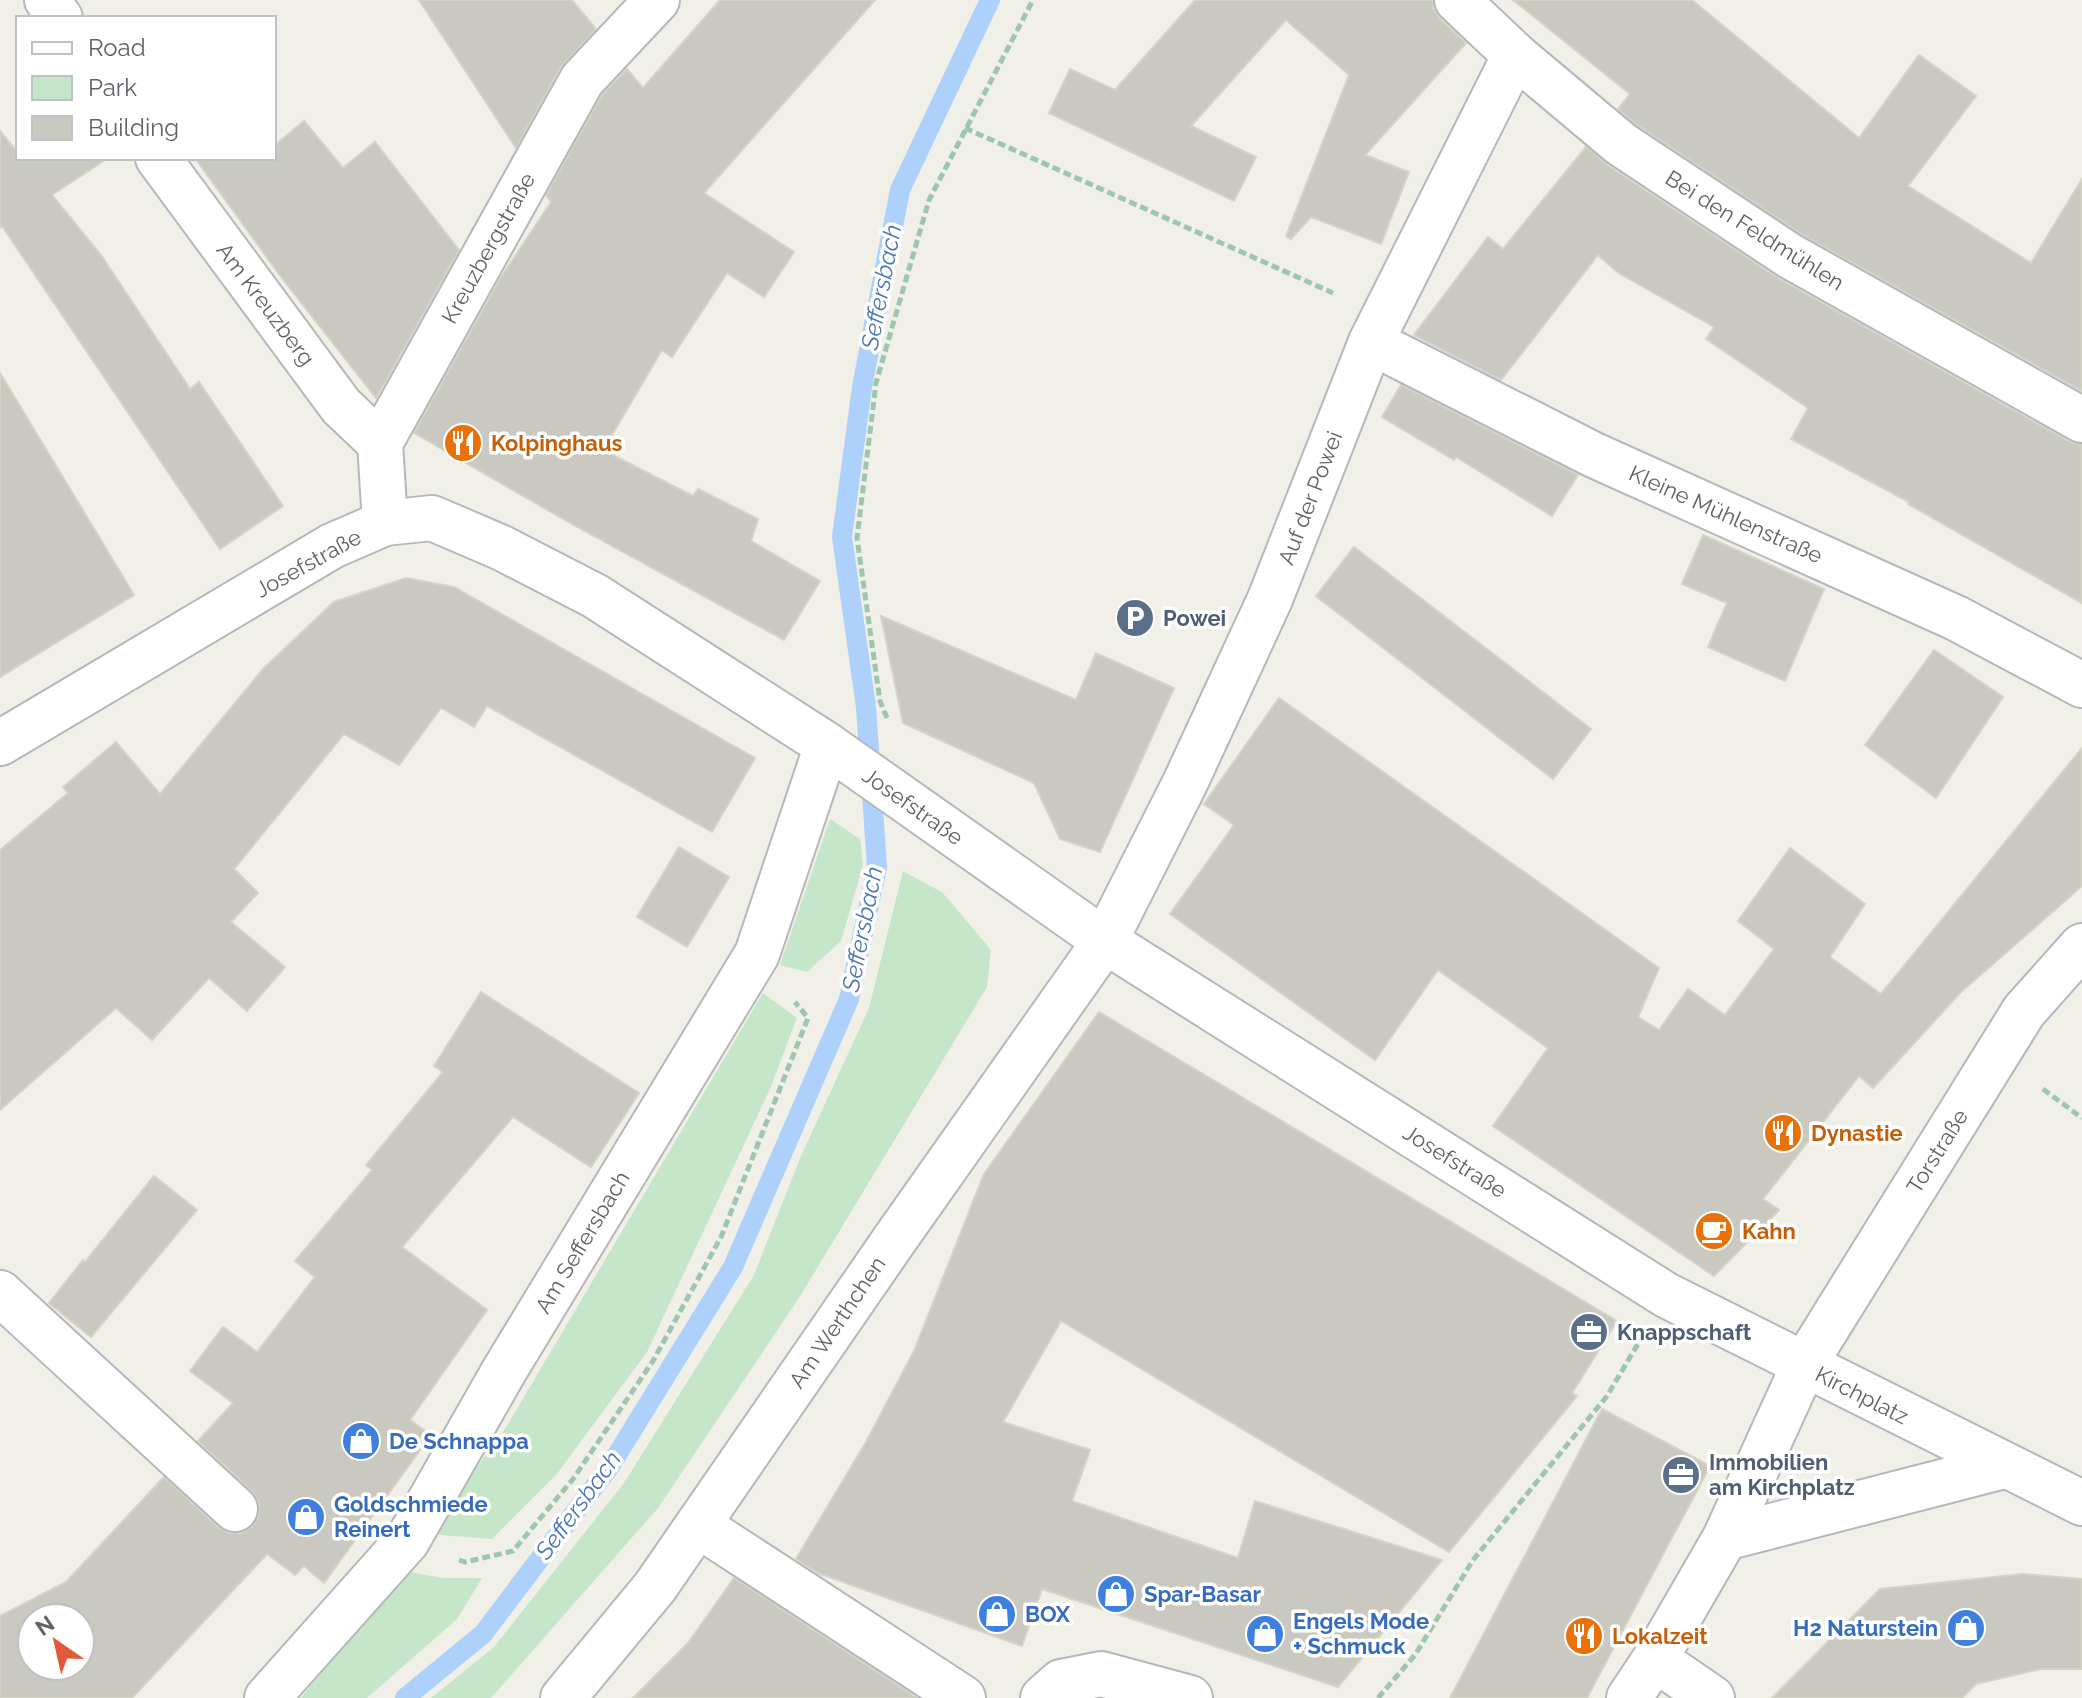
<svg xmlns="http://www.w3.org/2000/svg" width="2082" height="1698" viewBox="0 0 2082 1698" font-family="Raleway,sans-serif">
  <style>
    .green { fill: #c6e6c9 }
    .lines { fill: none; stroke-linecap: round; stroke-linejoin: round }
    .stream { stroke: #add1fb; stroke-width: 20 }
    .building { fill: #c9c9c2; stroke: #d5d2c6; stroke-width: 2; fill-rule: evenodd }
    .minor-casing { stroke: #b5b7bb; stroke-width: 48 }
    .path { stroke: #9ec5ad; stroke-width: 5; stroke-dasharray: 8 4; stroke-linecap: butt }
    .minor { stroke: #fff; stroke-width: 44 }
    .labels { text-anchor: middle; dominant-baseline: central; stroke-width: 7; stroke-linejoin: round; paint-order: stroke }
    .street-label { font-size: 22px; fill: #5f6267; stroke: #fff }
    .food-label { font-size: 22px; font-weight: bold; fill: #c56008; stroke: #fff; text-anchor: start }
    .service-label { font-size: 22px; font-weight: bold; fill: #4e5e75; stroke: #fff; text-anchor: start }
    .shop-label { font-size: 22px; font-weight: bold; fill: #366cbe; stroke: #fff; text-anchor: start }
    .water-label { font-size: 24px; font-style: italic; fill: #4c75b6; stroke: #fff }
  </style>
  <rect width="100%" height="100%" fill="#f0efe8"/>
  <g class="green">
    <polygon points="830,819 860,839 863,865 841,941 807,972 780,965"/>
    <polygon points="903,871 943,893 991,950 987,987 799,1298 658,1508 491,1698 431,1698 494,1647 624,1483 754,1275 801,1156 869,1008"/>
    <polygon points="763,993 797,1018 770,1089 647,1352 556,1475 492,1539 427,1534 505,1429"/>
    <polygon points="404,1571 443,1578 482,1578 457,1619 367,1698 301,1698"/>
  </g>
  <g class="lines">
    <polyline class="stream" points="405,1698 483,1634 610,1466 733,1267 849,999 877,867 866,707 842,537 862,387 900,190 990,0"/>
  </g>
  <g class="building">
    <polygon points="419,0 572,0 596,29 560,68 516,148"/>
    <polygon points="720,0 875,0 704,193 794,252 764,297 727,273 672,357 662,350 603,450 693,496 698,489 758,519 751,541 820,581 784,640 570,523 414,433 500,279 551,202 546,195 602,95 627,69 643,88"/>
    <polygon points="1195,0 1433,0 1433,8 1439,18 1466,43 1365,155 1409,172 1381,244 1311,217 1291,239 1286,236 1349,75 1286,20 1191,126 1256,157 1234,201 1049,113 1070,69 1115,90"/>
    <polygon points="1513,0 1692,0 1859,138 1919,55 1976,96 1908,186 2031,263 2082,179 2082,391 1803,235 1636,124 1618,109 1630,94"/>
    <polygon points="304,121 343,168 375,142 459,250 376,398 281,277 195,158 274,158 274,146"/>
    <polygon points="0,131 18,153 18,158 108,158 52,195 101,255 190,389 199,382 283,506 220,549 2,226 0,228"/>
    <polygon points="1586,147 1607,165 1778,278 2070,442 2082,445 2082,603 1908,504 1909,502 1791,439 1808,408 1706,339 1714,327 1617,272 1598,255 1501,380 1414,335 1488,237 1503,249"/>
    <polygon points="0,373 134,595 0,677"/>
    <polygon points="1401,385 1578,475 1552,516 1456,457 1454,460 1382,417"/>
    <polygon points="1703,535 1824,589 1785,681 1708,647 1727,603 1682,584"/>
    <polygon points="1354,547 1591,729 1553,779 1316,596"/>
    <polygon points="406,578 454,587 755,758 712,832 487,706 474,727 441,708 399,765 344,734 234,869 258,893 231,922 285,967 247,1011 209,978 152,1040 116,1008 0,1110 0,850 68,793 63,787 116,742 160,794 263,669 334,602"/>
    <polygon points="881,616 1076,700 1096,653 1174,688 1100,852 1060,839 1034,783 903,723"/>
    <polygon points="1934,650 2003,697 1936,798 1865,745"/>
    <polygon points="1279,698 1659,968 1638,1017 1659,1030 1688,989 1725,1015 1774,949 1738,921 1790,848 1865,904 1830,957 1881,994 2082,748 2082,886 1961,992 1873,1088 1859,1076 1763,1199 1779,1210 1714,1276 1493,1126 1548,1048 1438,970 1375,1060 1170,914 1234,825 1204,804"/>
    <polygon points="679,847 729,877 687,947 637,917"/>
    <path d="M481 992 639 1093 591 1167 513 1117 402 1247 487 1310 410 1420 431 1435 324 1583 304 1566 295 1575 267 1554 132 1698H0V1616L66 1582 164 1477 219 1528 229 1533H242L254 1525 259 1515V1502L252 1491 198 1441 233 1403 190 1371 223 1327 257 1352 315 1277 295 1261 372 1170 366 1165 443 1072 434 1066ZM32 1618H80V1666H32Z"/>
    <polygon points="1099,1012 1617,1321 1572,1393 1577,1396 1449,1552 1061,1321 1003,1422 1090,1450 1072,1501 1238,1558 1255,1501 1442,1560 1338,1687 1042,1589 1022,1646 818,1573 796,1559 866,1442 914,1351 984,1174"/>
    <polygon points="154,1176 197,1210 91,1337 49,1303 83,1260 85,1262"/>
    <polygon points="1602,1409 1710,1466 1587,1698 1450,1698"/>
    <polygon points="2023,1574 2082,1579 2082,1669 2040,1669 1976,1684 1962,1698 1772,1698 1880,1589"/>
    <polygon points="734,1578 917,1698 633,1698 688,1643"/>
  </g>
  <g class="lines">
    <defs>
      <g id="minor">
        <polyline points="47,0 60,18"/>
        <polyline points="1457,0 1515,55 1621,144 1790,256 2082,420"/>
        <polyline points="158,158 341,406 380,443"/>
        <polyline points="1371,342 1594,455 1956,618 2082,685"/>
        <polyline points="385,523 380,443 582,80 657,0"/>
        <polyline points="0,743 332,546 385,523 432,518 502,548 595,596 827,745 1105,941 1666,1295 2082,1503"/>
        <polyline points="0,1293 235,1509"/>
        <polyline points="698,1525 963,1698"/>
        <polyline points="1725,1538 2004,1466"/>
        <polyline points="1655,1659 1712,1698"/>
        <polyline points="267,1698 407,1541 504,1371 757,954 827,745"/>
        <polyline points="563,1698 655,1587 895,1239 1105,941 1185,783 1270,599 1371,342 1515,55"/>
        <polyline points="1043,1698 1061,1682 1101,1674 1190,1698"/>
        <polyline points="1629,1698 1655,1659 1725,1538 1804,1365 2024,1011 2082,946"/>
      </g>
    </defs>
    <use href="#minor" class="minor-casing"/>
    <g class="path">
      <polyline points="965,128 1333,293"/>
      <polyline points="887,718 880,701 857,538 876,383 929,200 1033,0"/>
      <polyline points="2043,1089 2082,1118"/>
      <polyline points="459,1560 465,1562 513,1551 573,1479 653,1361 721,1237 808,1018 795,1002"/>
      <polyline points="1378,1698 1415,1655 1473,1560 1607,1396 1639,1342"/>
    </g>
    <use href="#minor" class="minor"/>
  </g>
  <defs>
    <symbol id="restaurant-disc" viewBox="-11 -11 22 22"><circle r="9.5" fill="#e8710a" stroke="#fff"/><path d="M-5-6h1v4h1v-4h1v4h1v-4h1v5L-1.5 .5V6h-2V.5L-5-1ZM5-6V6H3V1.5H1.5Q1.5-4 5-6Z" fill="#fff"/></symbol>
    <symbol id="parking-disc" viewBox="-11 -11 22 22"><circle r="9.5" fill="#5c6f8a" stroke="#fff"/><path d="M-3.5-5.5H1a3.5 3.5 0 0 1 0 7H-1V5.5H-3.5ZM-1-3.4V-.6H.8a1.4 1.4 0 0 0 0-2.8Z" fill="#fff"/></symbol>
    <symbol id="cafe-disc" viewBox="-11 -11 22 22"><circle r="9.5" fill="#e8710a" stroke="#fff"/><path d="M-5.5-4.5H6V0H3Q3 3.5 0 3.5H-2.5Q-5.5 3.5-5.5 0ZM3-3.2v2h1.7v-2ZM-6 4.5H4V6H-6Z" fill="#fff"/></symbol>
    <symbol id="office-disc" viewBox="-11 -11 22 22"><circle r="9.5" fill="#5c6f8a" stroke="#fff"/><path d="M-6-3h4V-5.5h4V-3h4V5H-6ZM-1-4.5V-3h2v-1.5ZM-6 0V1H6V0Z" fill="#fff"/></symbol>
    <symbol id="shop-disc" viewBox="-11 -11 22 22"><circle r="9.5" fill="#3f7fe0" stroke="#fff"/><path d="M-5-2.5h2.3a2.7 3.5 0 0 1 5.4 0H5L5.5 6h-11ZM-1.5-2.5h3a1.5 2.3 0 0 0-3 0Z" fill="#fff"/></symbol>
  </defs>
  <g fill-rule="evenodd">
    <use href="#restaurant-disc" x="441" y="421" width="44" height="44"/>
    <use href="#parking-disc" x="1113" y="596" width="44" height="44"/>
    <use href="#restaurant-disc" x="1761" y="1111" width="44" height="44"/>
    <use href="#cafe-disc" x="1692" y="1209" width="44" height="44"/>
    <use href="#office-disc" x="1567" y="1310" width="44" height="44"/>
    <use href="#shop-disc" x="339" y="1419" width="44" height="44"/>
    <use href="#office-disc" x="1659" y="1453" width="44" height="44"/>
    <use href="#shop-disc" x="284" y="1495" width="44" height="44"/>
    <use href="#shop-disc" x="1094" y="1572" width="44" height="44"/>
    <use href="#shop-disc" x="975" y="1592" width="44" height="44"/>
    <use href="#shop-disc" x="1944" y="1606" width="44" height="44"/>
    <use href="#shop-disc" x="1243" y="1612" width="44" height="44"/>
    <use href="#restaurant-disc" x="1562" y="1614" width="44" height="44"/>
  </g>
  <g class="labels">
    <g class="street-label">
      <text transform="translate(1755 230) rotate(32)">Bei den Feldmühlen</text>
      <text transform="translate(488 248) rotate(-61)">Kreuzbergstraße</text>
      <text transform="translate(266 304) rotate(53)">Am Kreuzberg</text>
      <text transform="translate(1310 498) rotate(-69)">Auf der Powei</text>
      <text transform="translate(1726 514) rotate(24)">Kleine Mühlenstraße</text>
      <text transform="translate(308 563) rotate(-29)">Josefstraße</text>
      <text transform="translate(913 806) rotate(35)">Josefstraße</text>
      <text transform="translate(1937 1151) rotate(-58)">Torstraße</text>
      <text transform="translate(1455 1161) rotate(32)">Josefstraße</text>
      <text transform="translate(582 1242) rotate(-59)">Am Seffersbach</text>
      <text transform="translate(837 1322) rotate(-56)">Am Werthchen</text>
      <text transform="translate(1862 1395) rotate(27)">Kirchplatz</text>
    </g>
    <g class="food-label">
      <text x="491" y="443">Kolpinghaus</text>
      <text x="1811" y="1133">Dynastie</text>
      <text x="1742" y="1231">Kahn</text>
      <text x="1612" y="1636">Lokalzeit</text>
    </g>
    <g class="service-label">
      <text x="1163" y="618">Powei</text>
      <text x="1617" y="1332">Knappschaft</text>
      <text x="1709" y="1462">Immobilien<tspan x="1709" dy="25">am Kirchplatz</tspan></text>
    </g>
    <g class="shop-label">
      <text x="389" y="1441">De Schnappa</text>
      <text x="334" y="1504">Goldschmiede<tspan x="334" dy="25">Reinert</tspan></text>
      <text x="1144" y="1594">Spar-Basar</text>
      <text x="1025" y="1614">BOX</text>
      <text x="1293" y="1621">Engels Mode<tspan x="1293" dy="25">+ Schmuck</tspan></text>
      <text x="1938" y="1628" text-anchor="end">H2 Naturstein</text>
    </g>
    <g class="water-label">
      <text transform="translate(881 287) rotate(-79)">Seffersbach</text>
      <text transform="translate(862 929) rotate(-79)">Seffersbach</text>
      <text transform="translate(578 1505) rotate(-54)">Seffersbach</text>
    </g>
  </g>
  <rect x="16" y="16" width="260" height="144" fill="#ffffff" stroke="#bfc0c2" stroke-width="2"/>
  <rect x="32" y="42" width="40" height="12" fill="#ffffff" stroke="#bfc0c2" stroke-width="2"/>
  <text x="88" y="56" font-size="24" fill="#5f6267">Road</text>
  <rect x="32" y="76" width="40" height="24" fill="#c6e6c9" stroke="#bfc0c2" stroke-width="2"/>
  <text x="88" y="96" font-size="24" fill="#5f6267">Park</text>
  <rect x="32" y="116" width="40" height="24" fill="#c9c9c2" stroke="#bfc0c2" stroke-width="2"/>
  <text x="88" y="136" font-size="24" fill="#5f6267">Building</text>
  <g transform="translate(56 1642) rotate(326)"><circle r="38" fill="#ffffff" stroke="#bfc0c2" stroke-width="2"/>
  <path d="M0-6L14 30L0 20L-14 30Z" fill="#e25a3c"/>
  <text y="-12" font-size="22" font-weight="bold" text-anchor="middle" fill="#5f6267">N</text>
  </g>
</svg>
